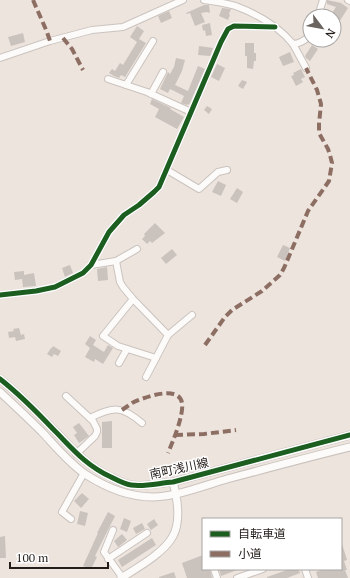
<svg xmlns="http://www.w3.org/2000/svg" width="350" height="578" viewBox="0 0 350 578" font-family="'PT Serif','Noto Sans JP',serif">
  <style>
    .building { fill: #cac2bd }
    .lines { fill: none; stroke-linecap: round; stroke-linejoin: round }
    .minor-casing { stroke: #cac3be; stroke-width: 8 }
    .tertiary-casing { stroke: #cac3be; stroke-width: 9 }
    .minor { stroke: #fcfbfa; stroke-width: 6 }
    .tertiary { stroke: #fcfbfa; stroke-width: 7 }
    .quiet { stroke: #8d6e63; stroke-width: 4; stroke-dasharray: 8 4; stroke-linecap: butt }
    .cycleway-casing { stroke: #fff; stroke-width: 8 }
    .cycleway { stroke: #1b5e20; stroke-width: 5 }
    .labels { text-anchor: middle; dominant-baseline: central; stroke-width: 3; stroke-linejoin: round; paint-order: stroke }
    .street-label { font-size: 12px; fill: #231d19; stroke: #fff }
  </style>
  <rect width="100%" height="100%" fill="#eee4de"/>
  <g class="building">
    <polygon points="327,0 341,3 348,8 334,30 334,16 330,16 336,7 327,4"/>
    <polygon points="204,5 209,5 210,13 207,12 201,13 205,22 195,26 190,13 186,14 186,13"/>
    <polygon points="222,8 231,9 229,14 230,15 228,20 219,16"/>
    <polygon points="169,11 172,18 161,23 158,16"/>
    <polygon points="210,23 212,35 206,36 205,30 203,31 202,25"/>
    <polygon points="137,26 144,31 139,39 146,43 125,77 121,75 119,78 114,76 109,73 112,69 115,71 120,63 123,65 137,42 130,37"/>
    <polygon points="23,33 25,42 11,46 8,37"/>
    <polygon points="245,43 254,43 254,53 256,53 256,61 254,61 253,69 247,68 247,56 245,56"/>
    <polygon points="312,45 318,49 310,61 306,58 305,56"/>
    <polygon points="199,46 213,48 210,56 198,55"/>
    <polygon points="290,52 294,62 283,66 279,57"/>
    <polygon points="176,58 185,60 182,71 175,85 188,91 198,66 205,69 189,105 188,104 187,105 181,103 184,96 170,89 168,93 160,89 168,72 170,74 174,67"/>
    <polygon points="217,64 225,68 219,81 211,77"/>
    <polygon points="301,69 305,77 301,79 303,82 296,86 291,76 294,75 293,73"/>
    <polygon points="242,80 247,82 243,89 238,86"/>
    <polygon points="152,99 171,108 170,109 184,117 177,129 155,117 159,109 150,104"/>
    <polygon points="207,106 212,109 209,114 204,110"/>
    <polygon points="218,181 226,185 221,196 212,192"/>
    <polygon points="237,188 243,192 237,203 230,199"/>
    <polygon points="155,223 165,233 152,243 150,241 147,244 142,239 145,236 144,234"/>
    <polygon points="283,245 290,248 285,261 277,257"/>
    <polygon points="172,249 177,255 166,264 161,258"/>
    <polygon points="70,265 73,273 65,277 62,268"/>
    <polygon points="107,267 108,280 98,281 97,269"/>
    <polygon points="24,271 24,275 34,273 36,286 23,287 22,279 15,280 14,272"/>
    <polygon points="19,328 21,335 24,334 25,339 16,341 15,337 9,338 8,332 14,331 13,329"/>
    <polygon points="90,336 96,340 93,345 104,352 108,345 113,348 103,364 95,359 94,362 85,357 90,348 85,344"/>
    <polygon points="53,346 61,351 58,356 54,354 52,357 47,354 51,348 52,348"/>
    <polygon points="112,421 112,448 102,448 102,422"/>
    <polygon points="79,423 89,436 79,443 74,435 77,433 73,427"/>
    <polygon points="82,493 89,499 81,508 74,501"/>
    <polygon points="80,511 88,513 85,526 77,524"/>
    <polygon points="108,512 115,516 95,556 97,557 91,569 83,566 98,533 97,533"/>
    <polygon points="124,518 131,521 127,532 120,529"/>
    <polygon points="154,519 158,525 151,530 147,524"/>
    <polygon points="142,523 145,529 136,534 133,528"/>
    <polygon points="122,534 127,540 118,547 114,541"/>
    <polygon points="5,536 6,558 0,558 0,537"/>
    <polygon points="152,538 156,545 122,567 118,560"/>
    <polygon points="341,544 342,544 347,560 344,561 347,570 345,570 348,578 318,578 316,572 324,569 341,569"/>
    <polygon points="203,555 203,569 210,569 212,578 187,578 182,563"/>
    <polygon points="219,569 237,569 237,570 221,576"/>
    <polygon points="287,569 298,569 300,573 287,578 267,578 267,577 287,570"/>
    <polygon points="174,572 176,578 159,578 159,577"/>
  </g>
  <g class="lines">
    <defs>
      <g id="minor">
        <path d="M204 0C216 2 228 3 238 7 259 15 279 27 293 44 299 44 306 40 310 35"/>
        <polyline points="348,0 350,1"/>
        <polyline points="318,16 323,0"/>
        <polyline points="293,44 306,68"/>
        <polyline points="0,58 50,41 92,30 123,27 183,0"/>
        <polyline points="108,79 147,92 191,112"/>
        <polyline points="126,85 153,41"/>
        <polyline points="151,94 163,72"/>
        <polyline points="167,170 199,189 218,172 227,170"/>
        <polyline points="116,261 137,249"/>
        <polyline points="91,265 116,261 120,282 123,287 133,299 168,335 156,358 118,346 103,336 133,299"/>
        <polyline points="0,295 36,291 55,287 83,273 91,265 109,232 124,215 139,205 154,192 159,187 221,42 228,29 234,26 275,27"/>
        <polyline points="168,335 192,315"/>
        <polyline points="119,363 127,349"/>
        <polyline points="146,377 156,358"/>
        <polyline points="66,396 93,421 97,429 97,432 95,436 76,454"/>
        <path d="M90 418C114 406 122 406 142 423"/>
        <polyline points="71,519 62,512 84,473"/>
        <polyline points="113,530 104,552 122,577"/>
        <polyline points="108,559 147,533"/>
        <polyline points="214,569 217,578"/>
        <polyline points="305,569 308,578"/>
        <polyline points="237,578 263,569"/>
      </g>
      <g id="tertiary">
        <path d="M0 379C19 394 36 411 53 429 72 448 85 465 111 477 117 480 124 484 131 485 145 487 159 483 173 482L350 435"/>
        <path d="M0 392C14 405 28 418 42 432 55 446 69 463 85 474 105 487 129 497 153 497 178 496 203 486 227 479 268 468 309 457 350 447"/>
        <path d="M121 578C137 568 164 553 173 536 181 521 177 497 173 482"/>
      </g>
    </defs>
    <use href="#minor" class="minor-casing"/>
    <use href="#tertiary" class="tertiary-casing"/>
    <use href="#minor" class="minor"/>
    <use href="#tertiary" class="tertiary"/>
    <g class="quiet">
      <polyline points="33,0 47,32 50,41"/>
      <polyline points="63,38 72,49 83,70"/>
      <polyline points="205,345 225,317 232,310 262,291 280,275 284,268 290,254 308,211 329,181 332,163 330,155 328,149 319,133 319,124 321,104 317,90 306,68"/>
      <path d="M122 410C125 408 129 405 132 403 142 398 179 384 182 403 184 415 173 441 168 453"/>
      <polyline points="175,435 204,434 236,430"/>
    </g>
    <defs>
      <g id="cycleway">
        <polyline points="0,295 36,291 55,287 83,273 91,265 109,232 124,215 139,205 154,192 159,187 221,42 228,29 234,26 275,27"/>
        <path d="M0 379C19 394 36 411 53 429 72 448 85 465 111 477 117 480 124 484 131 485 145 487 159 483 173 482L350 435"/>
      </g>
    </defs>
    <use href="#cycleway" class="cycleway-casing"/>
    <use href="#cycleway" class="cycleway"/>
  </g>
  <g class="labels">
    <g class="street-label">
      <text transform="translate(179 468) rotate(-12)">南町浅川線</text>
    </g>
  </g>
  <rect x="202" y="518" width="140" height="52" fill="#ffffff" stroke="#a7a5a3"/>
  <rect x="210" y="531" width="20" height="6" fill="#1b5e20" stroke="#a7a5a3"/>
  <text x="238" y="538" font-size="12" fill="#231d19">自転車道</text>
  <rect x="210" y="551" width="20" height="6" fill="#8d6e63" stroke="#a7a5a3"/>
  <text x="238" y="558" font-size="12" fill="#231d19">小道</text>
  <g transform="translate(322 28) rotate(122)"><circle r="19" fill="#ffffff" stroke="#a7a5a3"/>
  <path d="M0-3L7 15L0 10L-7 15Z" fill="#6a635e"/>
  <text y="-6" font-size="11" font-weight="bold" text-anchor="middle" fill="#231d19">N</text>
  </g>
  <path d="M10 562v6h98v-6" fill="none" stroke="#231d19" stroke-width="2"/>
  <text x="16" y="562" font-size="12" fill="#231d19" stroke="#ffffff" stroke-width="3" paint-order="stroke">100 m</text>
</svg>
